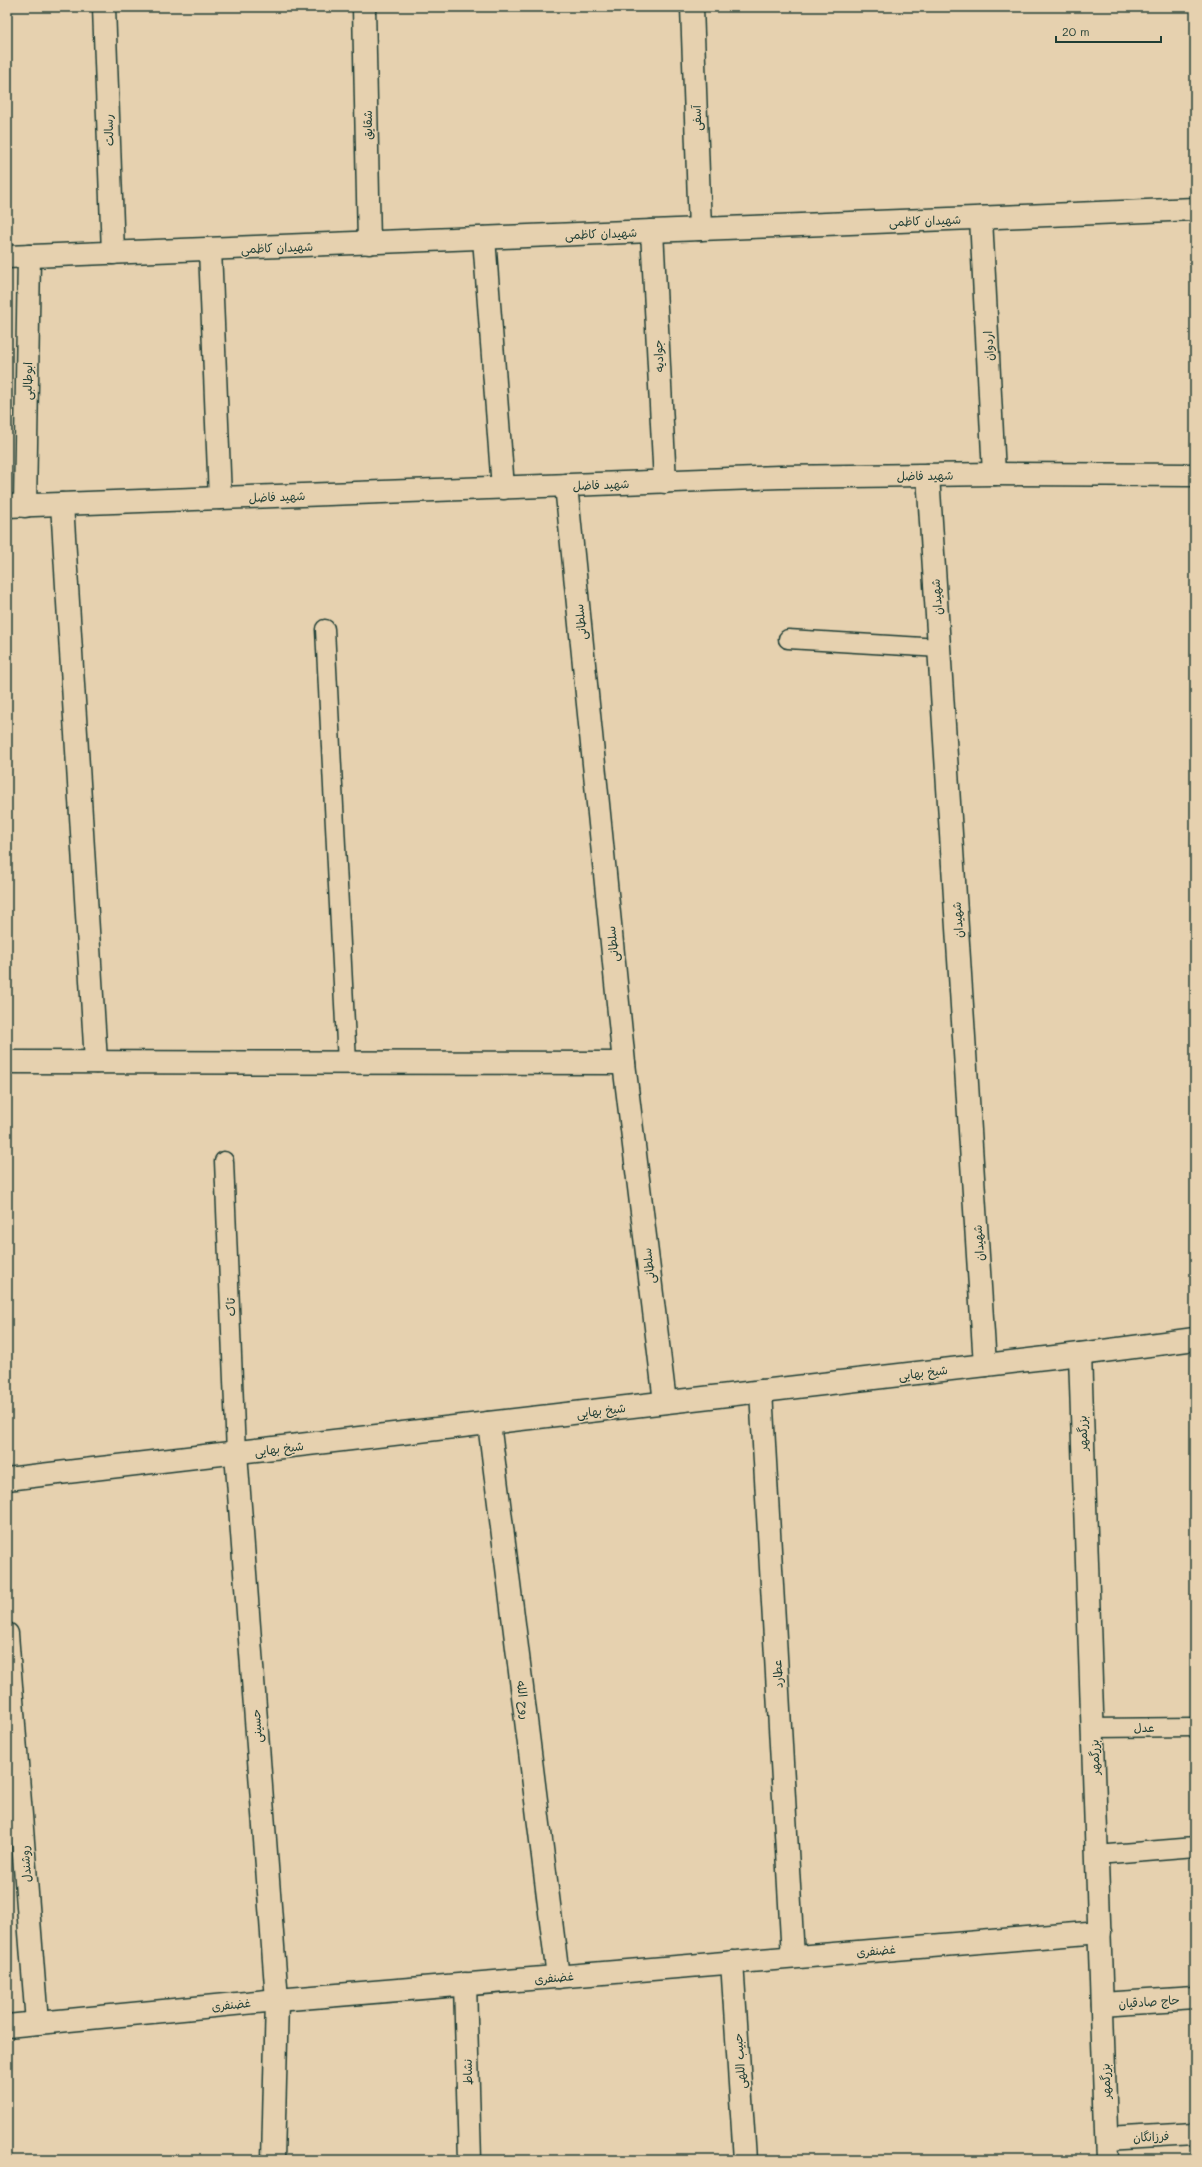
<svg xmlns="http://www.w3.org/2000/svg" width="1202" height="2167" viewBox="0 0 1202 2167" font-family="Mali,'Playpen Sans Arabic',sans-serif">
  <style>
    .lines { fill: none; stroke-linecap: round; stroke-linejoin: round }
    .lane-casing { stroke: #1f3d34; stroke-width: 21 }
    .street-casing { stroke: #1f3d34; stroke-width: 25 }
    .secondary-casing { stroke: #1f3d34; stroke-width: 25 }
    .lane { stroke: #e6d1af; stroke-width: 18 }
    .street { stroke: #e6d1af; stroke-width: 22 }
    .secondary { stroke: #e6d1af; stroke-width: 22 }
    .labels { text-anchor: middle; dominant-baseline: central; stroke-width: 3; stroke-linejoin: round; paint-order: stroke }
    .street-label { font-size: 12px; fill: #1f3d34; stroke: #e6d1af }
  </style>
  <rect width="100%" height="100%" fill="#e6d1af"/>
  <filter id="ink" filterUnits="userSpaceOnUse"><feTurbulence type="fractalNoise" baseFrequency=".025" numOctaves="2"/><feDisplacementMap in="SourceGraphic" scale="8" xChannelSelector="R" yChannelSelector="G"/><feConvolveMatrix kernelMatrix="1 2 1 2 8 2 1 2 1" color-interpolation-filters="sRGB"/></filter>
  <g filter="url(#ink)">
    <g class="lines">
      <defs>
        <g id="lane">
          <polyline points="325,629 347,1063"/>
          <polyline points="788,639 940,648"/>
          <polyline points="224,1161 236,1453"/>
          <polyline points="1093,1728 1195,1727"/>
          <polyline points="1097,1855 1195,1847"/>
        </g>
        <g id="street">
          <polyline points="104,7 113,253"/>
          <polyline points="364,7 369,243"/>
          <polyline points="692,7 700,229"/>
          <polyline points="981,218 994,474"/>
          <polyline points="652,231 665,482"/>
          <polyline points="484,238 503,488"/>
          <polyline points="210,249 220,498"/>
          <polyline points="7,257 1195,209"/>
          <polyline points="928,475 985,1365"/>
          <polyline points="566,485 624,1063 665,1402"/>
          <polyline points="62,504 96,1062"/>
          <polyline points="7,506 780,477 994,474 1195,475"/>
          <polyline points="25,506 29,256"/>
          <polyline points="7,1062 624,1063"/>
          <polyline points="1080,1354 1107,2160"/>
          <polyline points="761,1391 793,1957"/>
          <polyline points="489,1423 558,1977"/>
          <polyline points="236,1453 277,2000 273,2160"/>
          <polyline points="7,1634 37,2023"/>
          <polyline points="732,1962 745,2160"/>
          <polyline points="465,1984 470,2160"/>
          <polyline points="1102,2004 1195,1998"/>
          <polyline points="7,2026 277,2000 1100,1932"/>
          <polyline points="1107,2139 1195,2134"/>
        </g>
        <polyline id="secondary" points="7,1479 1080,1354 1195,1339"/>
      </defs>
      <use href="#lane" class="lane-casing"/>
      <use href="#street" class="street-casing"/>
      <use href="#secondary" class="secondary-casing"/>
      <use href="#lane" class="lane"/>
      <use href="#street" class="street"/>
      <use href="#secondary" class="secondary"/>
    </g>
  </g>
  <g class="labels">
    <g class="street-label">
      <text transform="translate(696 118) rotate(-92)">آسفی</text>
      <text transform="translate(367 125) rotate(-91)">شقایق</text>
      <text transform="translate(108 130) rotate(-92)">رسالت</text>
      <text transform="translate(925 220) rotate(-2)">شهیدان کاظمی</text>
      <text transform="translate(601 233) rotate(-2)">شهیدان کاظمی</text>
      <text transform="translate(277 247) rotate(-2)">شهیدان کاظمی</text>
      <text transform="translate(988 346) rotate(-93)">اردوان</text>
      <text transform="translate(658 356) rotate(-93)">جوادیه</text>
      <text transform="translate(27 381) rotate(-89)">ابوطالبی</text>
      <text transform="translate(925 475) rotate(-1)">شهید فاضل</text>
      <text transform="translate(601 484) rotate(-2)">شهید فاضل</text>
      <text transform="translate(277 496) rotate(-2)">شهید فاضل</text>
      <text transform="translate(936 597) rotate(-94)">شهیدان</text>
      <text transform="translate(580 622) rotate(-96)">سلطانی</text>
      <text transform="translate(957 920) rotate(-94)">شهیدان</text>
      <text transform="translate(612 944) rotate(-96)">سلطانی</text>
      <text transform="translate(978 1243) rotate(-94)">شهیدان</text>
      <text transform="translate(648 1266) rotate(-97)">سلطانی</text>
      <text transform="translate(230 1307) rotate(-92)">تاک</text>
      <text transform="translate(923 1372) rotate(-7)">شیخ بهایی</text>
      <text transform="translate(601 1410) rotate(-7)">شیخ بهایی</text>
      <text transform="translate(1082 1433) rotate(-92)">بزرگمهر</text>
      <text transform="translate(279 1448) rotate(-7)">شیخ بهایی</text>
      <text transform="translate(777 1674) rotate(-93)">عطارد</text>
      <text transform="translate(524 1700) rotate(83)">روح الله</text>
      <text transform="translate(256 1726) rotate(-94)">حسینی</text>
      <text transform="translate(1144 1727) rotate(-1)">عدل</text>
      <text transform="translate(1094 1757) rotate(-92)">بزرگمهر</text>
      <text transform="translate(25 1864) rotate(-94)">روشندل</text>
      <text transform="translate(876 1950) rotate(-5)">غضنفری</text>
      <text transform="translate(554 1977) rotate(-5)">غضنفری</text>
      <text transform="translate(1149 2001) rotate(-4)">حاج صادقیان</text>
      <text transform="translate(231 2004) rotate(-6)">غضنفری</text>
      <text transform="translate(739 2061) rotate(-94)">حبیب اللهی</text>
      <text transform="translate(467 2072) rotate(-91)">نشاط</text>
      <text transform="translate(1105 2081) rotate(-92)">بزرگمهر</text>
      <text transform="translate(1151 2136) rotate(-3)">فرزانگان</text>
    </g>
  </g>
  <rect width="1202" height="2167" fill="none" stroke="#e6d1af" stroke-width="24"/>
  <rect x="12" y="12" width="1178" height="2143" fill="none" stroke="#1f3d34" stroke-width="1.5" filter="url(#ink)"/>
  <path d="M1056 36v6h105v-6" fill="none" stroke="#1f3d34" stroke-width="2"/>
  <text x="1062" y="36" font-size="12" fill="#1f3d34" stroke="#e6d1af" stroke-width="3" paint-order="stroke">20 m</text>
</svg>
